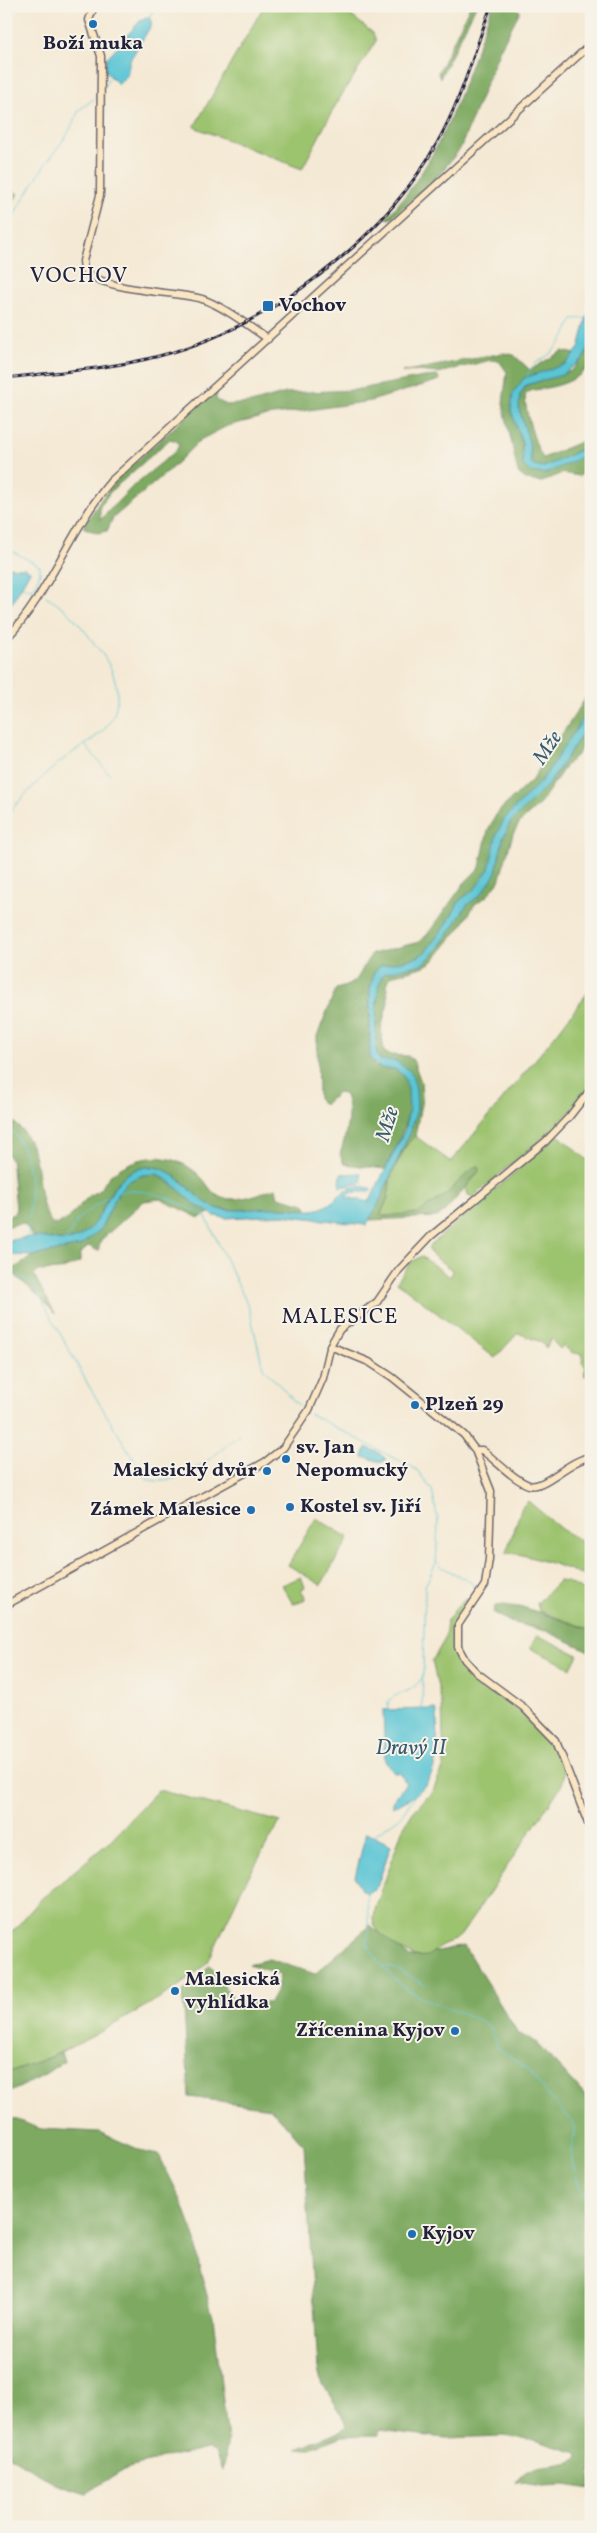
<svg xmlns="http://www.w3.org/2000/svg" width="597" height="2533" viewBox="0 0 597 2533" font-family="Vollkorn,serif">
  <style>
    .green { fill: #9cc36e; stroke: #5f7254 }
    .forest { fill: #7da961; stroke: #50664e; fill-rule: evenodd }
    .water { fill: #5ac5d4; stroke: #3e7488 }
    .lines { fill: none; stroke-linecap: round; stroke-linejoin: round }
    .stream { stroke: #5ac5d4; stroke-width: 1 }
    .secondary-casing { stroke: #6c6871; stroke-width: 9 }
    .secondary { stroke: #fbe6c3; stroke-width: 6 }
    .rail-casing { stroke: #22223b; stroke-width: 3 }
    .rail { stroke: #f7f3e8; stroke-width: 1; stroke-dasharray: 4; stroke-linecap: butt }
    .poi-dot { fill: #1f6fb2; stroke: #f7f3e8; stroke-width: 2 }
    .labels { text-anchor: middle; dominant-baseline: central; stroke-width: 4; stroke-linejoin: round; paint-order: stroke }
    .poi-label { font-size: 20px; font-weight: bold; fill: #22223b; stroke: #f7f3e8; text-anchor: start }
    .water-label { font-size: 21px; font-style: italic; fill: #365b71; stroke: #f7f3e8 }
    .quarter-label { font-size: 22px; letter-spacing: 1px; fill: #22223b; stroke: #f7f3e8 }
  </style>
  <rect width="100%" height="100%" fill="#f7f3e8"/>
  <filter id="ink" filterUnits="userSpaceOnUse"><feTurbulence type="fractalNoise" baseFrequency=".02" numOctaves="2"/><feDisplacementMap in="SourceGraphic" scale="10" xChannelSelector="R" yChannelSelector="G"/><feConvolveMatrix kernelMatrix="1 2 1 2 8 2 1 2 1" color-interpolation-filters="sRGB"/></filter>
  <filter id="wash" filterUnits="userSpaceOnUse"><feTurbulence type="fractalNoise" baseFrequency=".0096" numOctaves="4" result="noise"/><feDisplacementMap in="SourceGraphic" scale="20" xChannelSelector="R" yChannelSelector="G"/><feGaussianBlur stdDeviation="1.12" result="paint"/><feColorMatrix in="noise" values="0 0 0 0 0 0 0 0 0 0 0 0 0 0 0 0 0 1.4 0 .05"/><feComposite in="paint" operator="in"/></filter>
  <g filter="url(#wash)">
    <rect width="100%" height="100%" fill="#f4e9d4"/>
    <g class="green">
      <polygon points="264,6 339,6 373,33 376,41 335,106 302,169 194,127"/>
      <polygon points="6,187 18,194 6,213"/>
      <polygon points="591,988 591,1083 571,1111 553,1129 473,1197 468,1195 466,1188 479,1171 473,1169 444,1196 418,1214 383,1216 381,1214 388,1197 391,1175 410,1139 415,1136 451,1162 558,1032"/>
      <polygon points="558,1135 591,1163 591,1379 584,1375 586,1367 582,1363 583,1354 573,1353 563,1346 560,1349 551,1339 546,1348 541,1342 518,1333 495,1358 397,1282 409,1264 421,1256 450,1277 453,1271 430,1253 428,1247"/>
      <polygon points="528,1501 561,1529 591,1547 591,1578 557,1565 519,1554 506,1553 522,1507"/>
      <polygon points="316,1518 349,1538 321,1585 288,1565"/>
      <polygon points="301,1577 305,1587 301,1590 306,1599 293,1604 282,1585"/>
      <polygon points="559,1581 567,1582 591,1594 591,1630 539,1611 537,1603"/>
      <path d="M468 1599C466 1613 448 1621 453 1644 464 1690 544 1707 562 1764 564 1772 565 1778 561 1786L461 1935C455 1942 445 1942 437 1948 433 1952 431 1956 425 1957 408 1959 371 1934 373 1916L402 1830 413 1812 432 1792 444 1766 442 1704 432 1661 445 1639 447 1620C454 1615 456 1602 468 1599Z"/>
      <polygon points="537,1635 578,1655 571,1668 530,1648"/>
      <path d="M158 1790 280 1822 243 1886 208 1962C185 1985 159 1998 132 2014 91 2038 52 2059 6 2073V1939L41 1899 108 1843Z"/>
    </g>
    <g class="forest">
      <polygon points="470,6 476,6 440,78 438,73"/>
      <path d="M492 6H515L520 11 500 49 460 149 440 174 390 219 386 218C444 157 464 83 492 6Z"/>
      <path d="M591 344V365C578 379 564 385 546 388 538 390 533 389 526 393 522 402 536 450 543 458L585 440 591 438V445L544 467 534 465 531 462 529 441 519 409 520 395 527 385 571 371 583 359Z"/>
      <path d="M562 351 576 354C561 370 544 372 524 378L511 410 522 443 523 465 530 472 591 453V471L579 476 562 473 542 482 527 480 518 473 503 403 507 372 499 361 491 360 438 373 418 371 402 372 504 353 514 355 530 370Z"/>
      <path d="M424 377 438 376 440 380 371 401 267 416 227 426 200 440 174 466 113 518 107 531 97 533 83 527 102 498 120 476 209 396 217 393 216 400 227 405 251 403 286 393 354 390ZM170 439 177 441 179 445 176 451 134 485 100 520V506L111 491Z"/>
      <path d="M591 690V707L542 780 504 819 489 869 485 877 475 889 460 900 448 922 426 951 418 957 380 966 374 973 370 989 369 1048 374 1066C382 1070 393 1066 400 1072 426 1093 396 1147 385 1169L344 1164 340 1154C345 1139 353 1109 344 1094L338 1093 324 1105 318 1099 317 1036 336 989C364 982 357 972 372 954L419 942 427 935 465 882 480 867 488 830 497 813 532 780Z"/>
      <path d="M591 721V735L578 754 566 765 540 804 520 822 513 834 499 881 487 896 475 904 461 927 433 961 425 966 391 976 387 982 388 1002 381 1029 384 1052 390 1055 408 1056 413 1060 421 1082 422 1099 415 1136 406 1145 391 1175 388 1197 381 1214 384 1216 418 1213 444 1196 474 1167 479 1166V1171L447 1209 437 1217 369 1220 409 1134 417 1110 416 1088 396 1061 383 1062 377 1055C375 1040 375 983 383 973L422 964 466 906 481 894 496 872 503 838 510 823 548 785Z"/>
      <path d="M6 1116C51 1146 28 1190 52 1224 72 1226 80 1196 98 1192 103 1187 106 1178 112 1174 139 1153 173 1151 199 1175 208 1183 210 1194 223 1198 241 1202 260 1193 276 1188L278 1197 305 1204 307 1209C287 1208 225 1213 212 1207 189 1194 173 1161 142 1168 99 1177 108 1231 74 1239 60 1243 47 1237 33 1237L25 1224 20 1223 6 1227V1218L14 1214 16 1208 11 1159 6 1152Z"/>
      <polygon points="157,1174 182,1191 209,1213 199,1218 160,1199 144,1201 101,1240 98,1251 89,1246 80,1254 80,1262 60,1270 37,1271 34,1275 55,1314 43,1300 10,1271 33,1256 80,1246 100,1230 117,1195 127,1181 143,1175"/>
      <polygon points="504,1605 526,1608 591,1630 591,1652 546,1631 510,1622 493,1612 495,1606"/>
      <path d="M370 1925 409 1957 428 1956 433 1952 464 1946 518 2033 537 2043 591 2102V2489L565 2485 542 2486 516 2482C532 2459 551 2470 575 2460L578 2456 577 2453 530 2439 502 2436 445 2438 379 2430V2435L343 2436 308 2449 297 2448 335 2434 346 2428C344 2409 321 2391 318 2369L304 2145 270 2108 189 2097 183 1991 200 1977 210 1965 234 2000 270 2003 276 1992 280 1975 249 1964 269 1959 315 1974Z"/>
      <polygon points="61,2053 64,2061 39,2078 6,2094 6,2073"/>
      <polygon points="6,2116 41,2129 99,2132 147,2153 159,2155 161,2159 181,2200 196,2240 199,2266 213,2317 228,2441 222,2471 215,2452 207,2449 131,2466 86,2493 55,2483 6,2454"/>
    </g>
    <g class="water">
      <polygon points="149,17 152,24 130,60 127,76 118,84 105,71 106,59 140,21"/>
      <polygon points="591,315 591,344 583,359 562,375 526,385 520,395 519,409 529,441 531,462 534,465 544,467 591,445 591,453 545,474 530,472 523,465 522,443 511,410 513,393 524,378 566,364 579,348 587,317"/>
      <polygon points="6,567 25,568 30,571 12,603 6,606"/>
      <path d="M591 707V721L548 785 510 823 503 838 496 872 491 881 481 894 466 906 454 926 432 956 422 964 384 973C375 983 375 1040 377 1055L380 1060 396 1061 411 1072 416 1088 417 1110 409 1134 377 1207 366 1225 282 1215 226 1218 215 1216 196 1205 169 1181 157 1174 143 1175 127 1182 117 1195 100 1230 80 1246 33 1256 6 1255V1241C16 1239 27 1237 36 1237 49 1237 65 1245 77 1238 109 1222 104 1177 141 1168 179 1159 193 1208 226 1210 245 1211 265 1207 284 1208 294 1208 308 1212 318 1209 339 1204 344 1178 372 1189L369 1192H353L346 1197 369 1202 404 1132 409 1110 408 1089 404 1076 395 1069C382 1069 376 1069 370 1057V989L374 973 380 966 418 957 426 951 448 922 460 900 475 889 489 869 496 836 504 819 542 780Z"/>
      <polygon points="361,1173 362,1183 340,1187 341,1174"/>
      <polygon points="366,1447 379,1453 387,1460 382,1462 363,1457"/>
      <path d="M433 1709 436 1710 437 1713C438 1756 441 1789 392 1807V1802L406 1783 400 1773H394L385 1761 383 1710Z"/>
      <polygon points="366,1833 391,1845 377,1887 367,1893 361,1890 355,1877"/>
    </g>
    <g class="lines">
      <g class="stream">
        <polyline points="148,18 156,6"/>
        <polyline points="104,87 109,78"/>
        <polyline points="6,233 15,213 42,169 67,135 79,110 99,95"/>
        <path d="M527 377C533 359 543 362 554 350 563 341 568 330 573 319L591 318"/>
        <polyline points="6,548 40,566 40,573 33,590 23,586"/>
        <polyline points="85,745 110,775"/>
        <path d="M6 816C23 796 40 779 60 762 72 752 86 745 98 735 128 711 119 673 97 647 82 627 68 608 46 596"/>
        <path d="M6 1125C32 1145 32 1189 29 1218"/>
        <path d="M118 1192C146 1185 182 1203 206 1217L249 1308 263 1368 304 1411"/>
        <polyline points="28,1239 29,1224"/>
        <polyline points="65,1241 80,1217 110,1195"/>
        <path d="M6 1274 24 1278 33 1284 90 1388 146 1479C179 1490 216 1454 239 1435"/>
        <polyline points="310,1414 417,1470 432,1490 438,1521 437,1546 436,1563 425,1586 422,1709"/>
        <polyline points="437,1562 442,1567 472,1583 476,1594"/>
        <path d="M389 1712 388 1702C399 1689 412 1696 423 1676"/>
        <polyline points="373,1836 400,1817 416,1794"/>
        <path d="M367 1894C367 1904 370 1935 367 1942 371 1953 379 1962 387 1971 418 2007 452 2003 489 2026L498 2048 529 2070 546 2094 571 2120 574 2127 572 2161 579 2186 591 2207"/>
        <polyline points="383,1966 397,1969 425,1985"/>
      </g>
    </g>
  </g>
  <g filter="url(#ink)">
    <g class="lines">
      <defs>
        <g id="secondary">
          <path d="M94 6 89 20 101 56 100 195 83 261 84 270C104 292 175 291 202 299 225 307 248 326 268 339"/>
          <path d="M6 639C50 593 70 529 111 481L591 44"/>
          <polyline points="330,1346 369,1362 392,1377 464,1435 475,1450 491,1491 489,1559 485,1585 458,1625 458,1647 465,1660 477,1673 523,1707 556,1741 591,1831"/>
          <path d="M475 1450H482C494 1459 515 1481 529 1485 543 1490 570 1459 591 1457"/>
          <polyline points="6,1605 265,1462 283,1448 309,1410 323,1378 331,1344 340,1329 377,1302 399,1270 431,1236 546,1141 569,1117 591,1089"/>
        </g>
      </defs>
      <use href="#secondary" class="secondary-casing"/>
      <use href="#secondary" class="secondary"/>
      <defs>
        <path id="rail" d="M6 378C57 372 110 369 159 356 269 327 382 242 437 143 461 101 474 52 491 6"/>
      </defs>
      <use href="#rail" class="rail-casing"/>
      <use href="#rail" class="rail"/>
    </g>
  </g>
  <g class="poi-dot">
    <circle cx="93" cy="24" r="5"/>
    <rect x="262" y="300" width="12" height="12" rx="2.5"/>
    <circle cx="415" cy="1405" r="5"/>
    <circle cx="286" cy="1459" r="5"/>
    <circle cx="267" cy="1471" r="5"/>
    <circle cx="290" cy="1507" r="5"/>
    <circle cx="251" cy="1510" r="5"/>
    <circle cx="175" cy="1991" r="5"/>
    <circle cx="455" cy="2031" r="5"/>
    <circle cx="412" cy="2234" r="5"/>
  </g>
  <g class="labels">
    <g class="poi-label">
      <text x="93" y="44" text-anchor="middle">Boží muka</text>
      <text x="279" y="306">Vochov</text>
      <text x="425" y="1405">Plzeň 29</text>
      <text x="296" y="1448">sv. Jan<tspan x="296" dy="23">Nepomucký</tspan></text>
      <text x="257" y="1471" text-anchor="end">Malesický dvůr</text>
      <text x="300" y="1507">Kostel sv. Jiří</text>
      <text x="241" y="1510" text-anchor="end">Zámek Malesice</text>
      <text x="185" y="1980">Malesická<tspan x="185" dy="23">vyhlídka</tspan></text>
      <text x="445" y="2031" text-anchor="end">Zřícenina Kyjov</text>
      <text x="422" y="2234">Kyjov</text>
    </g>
    <g class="water-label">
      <text transform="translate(548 748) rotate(-56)">Mže</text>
      <text transform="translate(388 1124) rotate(-73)">Mže</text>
      <text x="411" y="1748">Dravý II</text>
    </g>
    <g class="quarter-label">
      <text x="79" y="276">VOCHOV</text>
      <text x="340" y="1317">MALESICE</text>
    </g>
  </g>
  <rect width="597" height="2533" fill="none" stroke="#f7f3e8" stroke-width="25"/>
</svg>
